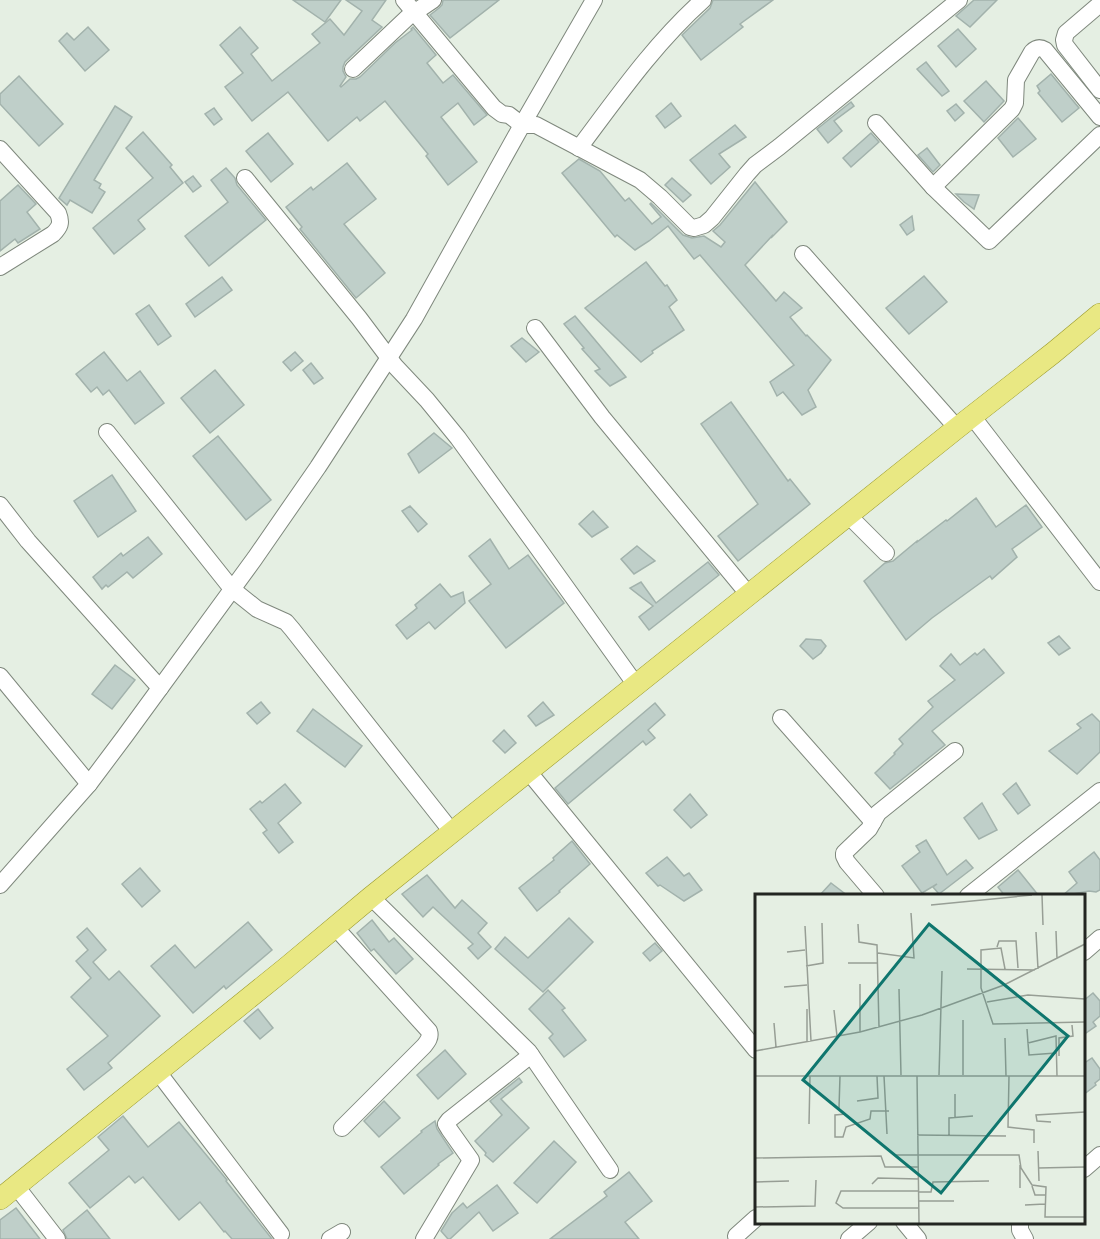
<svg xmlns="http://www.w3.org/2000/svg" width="1100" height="1239" viewBox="0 0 1100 1239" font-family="'Asap Condensed',sans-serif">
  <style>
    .building { fill: #bfcfc9; stroke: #a2b2ac; stroke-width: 1.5 }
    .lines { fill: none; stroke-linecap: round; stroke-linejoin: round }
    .minor-casing { stroke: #7f887d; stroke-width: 18 }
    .major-casing { stroke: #9a992b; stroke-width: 22 }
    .minor { stroke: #fff; stroke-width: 16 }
    .major { stroke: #e9e883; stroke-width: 21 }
    .inset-road { fill: none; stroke: #979e95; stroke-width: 1.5 }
    .view { fill: #0f766e; fill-opacity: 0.15; stroke: #0f766e; stroke-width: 3 }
    .inset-edge { fill: none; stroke: #222521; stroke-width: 3 }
  </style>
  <rect width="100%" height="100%" fill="#e5efe3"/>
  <g class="building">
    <polygon points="293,0 341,0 325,22"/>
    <polygon points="346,0 386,0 372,20 382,27 345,62 343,67 343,71 346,77 340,86 341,87 350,79 356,79 360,77 395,43 412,30 411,29 413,27 436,55 427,63 443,83 453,75 487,115 474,125 458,103 441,117 477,162 448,185 426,156 428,154 385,101 360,121 357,117 328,141 288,92 252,121 225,87 243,73 220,45 240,27 258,48 251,54 272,81 320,43 312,34 330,19 344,35 362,11"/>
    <polygon points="443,0 499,0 450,38 430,15 439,8 442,5"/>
    <polygon points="713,0 773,0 740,24 743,27 701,60 682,35 710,8"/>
    <polygon points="974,0 997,0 970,27 956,16"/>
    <polygon points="88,27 109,50 85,71 59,41 67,33 74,40"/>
    <polygon points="958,29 976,49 956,67 938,46"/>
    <polygon points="926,62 949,91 942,96 917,69"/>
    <polygon points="1051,74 1079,108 1062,122 1038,93 1040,91 1037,86"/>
    <polygon points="19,76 63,124 39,146 0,104 0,94"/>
    <polygon points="986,81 1004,101 984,122 964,101"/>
    <polygon points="851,102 854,106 834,121 842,131 828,143 817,129"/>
    <polygon points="671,103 681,116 665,128 656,116"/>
    <polygon points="956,104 964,113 955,121 947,111"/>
    <polygon points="115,106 132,117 94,180 101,184 99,188 105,192 92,213 70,200 67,205 59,198"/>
    <polygon points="214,108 222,119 214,125 205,114"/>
    <polygon points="1018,118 1036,139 1013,157 998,138"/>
    <polygon points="735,125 746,137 719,154 730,167 711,184 690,160"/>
    <polygon points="143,132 172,165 170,167 183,183 138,220 145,229 114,254 93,228 153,178 126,148"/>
    <polygon points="268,133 293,164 271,182 246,151"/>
    <polygon points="871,133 879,142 851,167 843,158"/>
    <polygon points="927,148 940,165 933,172 918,155"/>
    <polygon points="579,159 600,171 625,201 629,198 652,224 661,217 650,204 651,203 683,235 692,238 704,236 721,247 725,242 713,231 720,225 755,182 787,222 772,237 772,236 745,265 776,301 784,292 802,308 790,317 806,336 807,335 831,360 808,390 816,407 802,415 783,392 777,396 770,382 794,365 700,255 694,259 668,226 649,241 635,250 617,235 615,237 562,173"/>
    <polygon points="347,163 376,199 344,224 385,273 356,298 300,229 302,227 286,207 311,187 313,190"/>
    <polygon points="226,168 235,178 237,185 266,220 209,266 185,236 228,202 211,180"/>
    <polygon points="193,176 201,186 193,192 185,182"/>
    <polygon points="672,178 691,195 683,202 665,185"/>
    <polygon points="18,185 36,204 27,212 40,229 18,243 15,239 0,251 0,201"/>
    <polygon points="956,194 979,195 974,209 964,202"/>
    <polygon points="912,216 914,230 907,235 900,225"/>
    <polygon points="646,262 665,286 667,285 677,300 669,307 684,330 652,351 653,353 641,362 585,308"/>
    <polygon points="924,276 947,302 909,334 886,308"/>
    <polygon points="222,277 232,290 195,317 186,304"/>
    <polygon points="149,305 171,336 158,345 136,314"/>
    <polygon points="575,316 626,377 610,386 595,371 600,369 582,349 584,348 564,324"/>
    <polygon points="522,338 539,352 526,362 511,346"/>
    <polygon points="104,352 127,381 140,371 164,403 135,424 109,390 103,395 97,387 91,392 76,374"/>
    <polygon points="295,352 303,361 291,371 283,362"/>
    <polygon points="311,363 323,378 314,384 303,370"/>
    <polygon points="215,370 244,405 210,433 181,398"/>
    <polygon points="731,402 788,481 790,479 810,504 738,561 718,536 758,504 701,424"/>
    <polygon points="434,433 452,448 419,473 408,454"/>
    <polygon points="218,436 271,500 246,520 193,456"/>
    <polygon points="112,475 136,511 98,537 74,501"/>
    <polygon points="976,498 996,527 1026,505 1042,527 1012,549 1017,557 992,579 990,576 932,618 906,640 864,581 885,563 893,561 917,541 917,542 946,520 947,521"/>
    <polygon points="410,506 427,524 418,532 402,511"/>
    <polygon points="593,511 608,527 592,537 579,524"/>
    <polygon points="148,537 162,554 133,578 127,572 108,587 106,585 102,589 93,577 121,553 123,556"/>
    <polygon points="490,539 509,569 528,555 564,603 506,648 469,601 491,584 469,556"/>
    <polygon points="637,546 655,561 634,574 621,559"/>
    <polygon points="708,562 719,575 649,630 639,617 653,606 630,588 641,582 656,603"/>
    <polygon points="440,584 451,597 463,592 465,603 435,629 429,622 407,639 396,625 417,608 415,605"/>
    <polygon points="1059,636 1070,648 1059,655 1048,643"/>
    <polygon points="806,639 821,640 826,646 821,653 813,659 800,646"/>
    <polygon points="984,649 1004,673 932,731 945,745 890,789 875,773 895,754 894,753 903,744 899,739 933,707 928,701 955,680 940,666 951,654 960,665 975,653 977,655"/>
    <polygon points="115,665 135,680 112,709 92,694"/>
    <polygon points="261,702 270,713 257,724 247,713"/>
    <polygon points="543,702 554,715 536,726 528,716"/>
    <polygon points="655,703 665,715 648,730 655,738 646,745 643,741 568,804 555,788"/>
    <polygon points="313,709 362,746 345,767 297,731"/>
    <polygon points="1092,714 1100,722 1100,752 1077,774 1049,751 1081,728 1077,724"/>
    <polygon points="504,730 516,743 505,753 493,741"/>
    <polygon points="1016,783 1030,805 1018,814 1003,794"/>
    <polygon points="285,784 301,803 278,823 293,842 279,853 263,833 267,830 250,809 260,801 262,803"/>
    <polygon points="690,794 707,815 691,828 674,810"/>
    <polygon points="982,803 997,830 979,839 964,818"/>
    <polygon points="926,840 947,875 966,860 973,868 939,894 933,887 937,884 922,893 902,866 920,852 916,846"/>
    <polygon points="572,841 590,864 559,891 560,892 537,911 519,888 554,860 553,858"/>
    <polygon points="1094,852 1100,860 1100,890 1096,892 1089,891 1062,896 1077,883 1069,872"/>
    <polygon points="667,857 684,876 689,873 702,890 684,901 660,885 658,886 646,873"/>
    <polygon points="140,868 160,891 142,907 122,884"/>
    <polygon points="1018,870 1039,896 1005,896 998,887"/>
    <polygon points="427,875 455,908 462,900 487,923 478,933 491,947 478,959 468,948 473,944 433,907 423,917 402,894"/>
    <polygon points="831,883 848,896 819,896"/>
    <polygon points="569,918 593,942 543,992 495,949 505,937 528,958"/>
    <polygon points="372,920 389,942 394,938 413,959 396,974 374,949 371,951 357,933"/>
    <polygon points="248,922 272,950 226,989 224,986 193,1013 151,966 175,945 195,968"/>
    <polygon points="87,928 106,950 93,962 109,980 119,971 160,1016 108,1063 112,1068 84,1090 67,1069 108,1036 71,997 91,978 76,961 88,950 77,937"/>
    <polygon points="655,943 662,951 650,961 643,953"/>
    <polygon points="548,990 565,1008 562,1010 586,1040 564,1057 549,1038 553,1034 529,1009"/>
    <polygon points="1093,993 1100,1001 1100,1016 1093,1022 1096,1026 1083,1035 1083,1001"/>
    <polygon points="258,1009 273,1028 260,1039 244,1021"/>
    <polygon points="445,1050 466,1074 438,1099 417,1075"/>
    <polygon points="1092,1058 1100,1069 1100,1079 1095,1083 1096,1085 1083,1095 1083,1064"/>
    <polygon points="519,1078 522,1082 501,1099 529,1128 493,1162 485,1155 486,1153 475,1141 502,1115 490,1101"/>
    <polygon points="384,1101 400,1118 379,1137 364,1121"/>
    <polygon points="123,1116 148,1147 179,1122 227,1180 226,1181 272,1239 232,1239 225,1231 224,1232 200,1202 179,1220 143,1177 135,1183 129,1176 90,1208 69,1183 109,1150 98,1137"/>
    <polygon points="435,1121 437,1129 453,1153 438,1164 439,1165 404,1194 381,1167 422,1132 421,1131"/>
    <polygon points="554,1141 576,1162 537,1203 514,1183"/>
    <polygon points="629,1172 652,1201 625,1222 639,1239 550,1239 607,1196 604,1192"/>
    <polygon points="497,1185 518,1213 493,1231 479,1212 450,1239 448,1239 441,1231 452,1213 463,1203 467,1208"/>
    <polygon points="16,1208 40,1239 0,1239 0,1220"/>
    <polygon points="87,1210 110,1239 67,1239 63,1230"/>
  </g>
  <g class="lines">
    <defs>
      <g id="minor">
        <polyline points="404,0 494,108 502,114 509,115 522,125 536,125 640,180 660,197 690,227 694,228 704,225 712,218 747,174 755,165 779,147 959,0"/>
        <polyline points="1100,4 1066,33 1064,40 1065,45 1100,90"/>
        <polyline points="353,69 408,17 433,0"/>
        <path d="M876 123 933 187 1012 109 1015 103 1016 80 1032 52C1036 48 1040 47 1045 50L1100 117"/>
        <path d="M579 148C618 96 655 43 703 0"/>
        <path d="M0 149 58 213C62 223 60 227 53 234L0 267"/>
        <polyline points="245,178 359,318 395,366 427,400 458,438 535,544 636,685"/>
        <polyline points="933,187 989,241 1100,135"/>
        <polyline points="803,254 957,428"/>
        <polyline points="535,328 602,417 749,595"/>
        <polyline points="972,416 1100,582"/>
        <polyline points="107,432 232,589 257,609 286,622 292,629 452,832"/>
        <polyline points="0,505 28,541 160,688"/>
        <polyline points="848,515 886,553"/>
        <polyline points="0,676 89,784"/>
        <polyline points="781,718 873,822"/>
        <polyline points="528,771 756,1050"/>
        <polyline points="0,885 89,784 125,736 255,558 318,467 414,319 522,125 594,0"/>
        <polyline points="876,896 847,862 844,856 844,853 869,829 878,813 955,751"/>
        <polyline points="968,896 1100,791"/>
        <polyline points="371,897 529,1052 610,1170"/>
        <path d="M335 927 429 1031C431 1037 428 1041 424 1046L342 1128"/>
        <polyline points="1084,952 1100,938"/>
        <polyline points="158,1072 281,1234"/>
        <polyline points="1084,1169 1100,1155"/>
        <polyline points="16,1186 57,1239"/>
        <polyline points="904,1222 918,1239"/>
        <polyline points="1020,1222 1020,1230 1025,1239"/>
        <polyline points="736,1236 756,1218"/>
        <polyline points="330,1239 342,1232"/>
        <polyline points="424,1239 470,1162 471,1160 449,1129 446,1124 449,1120 531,1055"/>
        <polyline points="849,1239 869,1222"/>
      </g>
      <polyline id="major" points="0,1199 286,968 371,897 957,428 1053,353 1100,314"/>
    </defs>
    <use href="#minor" class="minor-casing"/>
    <use href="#major" class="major-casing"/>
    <use href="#minor" class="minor"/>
    <use href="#major" class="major"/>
  </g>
  <g transform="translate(755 894)">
    <rect width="330" height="330" fill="#e5efe3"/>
    <path class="inset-road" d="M287 1 288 31M176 11 277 1M103 30 104 48 122 51 124 133M50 32 56 147M301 37 302 65M281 38 283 75M242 53 244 47H261L263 74M32 58 50 56M123 59 159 64 156 19M93 69H123M51 72 68 69 67 29M212 75 280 76M250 75 246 54 226 56V94L238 130 330 128M105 90V138M29 93 52 91M144 95 146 181M232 108 273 101 330 105M52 115V148M79 116 82 142M19 129 21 153M272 135 273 149 301 142 302 182M250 144 251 182M273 149 274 161 301 159M0 157 105 138 167 121 249 91 330 50M304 162V144L318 142 317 131M184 181 187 77M208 181V126M0 182H330M129 182 132 240M162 182 164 329M254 182 253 233 279 236V249M200 200V223M102 207 123 204 122 182M84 214 85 182M91 220 80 221V243H88L91 233 115 225 116 217H134M296 228 282 227 281 221 330 218M54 230 55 182M162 241 251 242M194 242V224L218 222M283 257 284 287M141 261H264L266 274 277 291 291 293 290 323H330M0 264 126 262 130 273H163M265 271V294M283 274 330 273M0 288 34 287M117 290 123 284 164 285M277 292 280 301H291M164 298H176L178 288 234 287M164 307H199M270 311 290 310M0 313 60 312 61 286M164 314H88L81 309 86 297H164"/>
    <path class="view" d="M174 30 313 142 186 299 48 186Z"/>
    <rect width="330" height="330" class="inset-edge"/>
  </g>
</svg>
